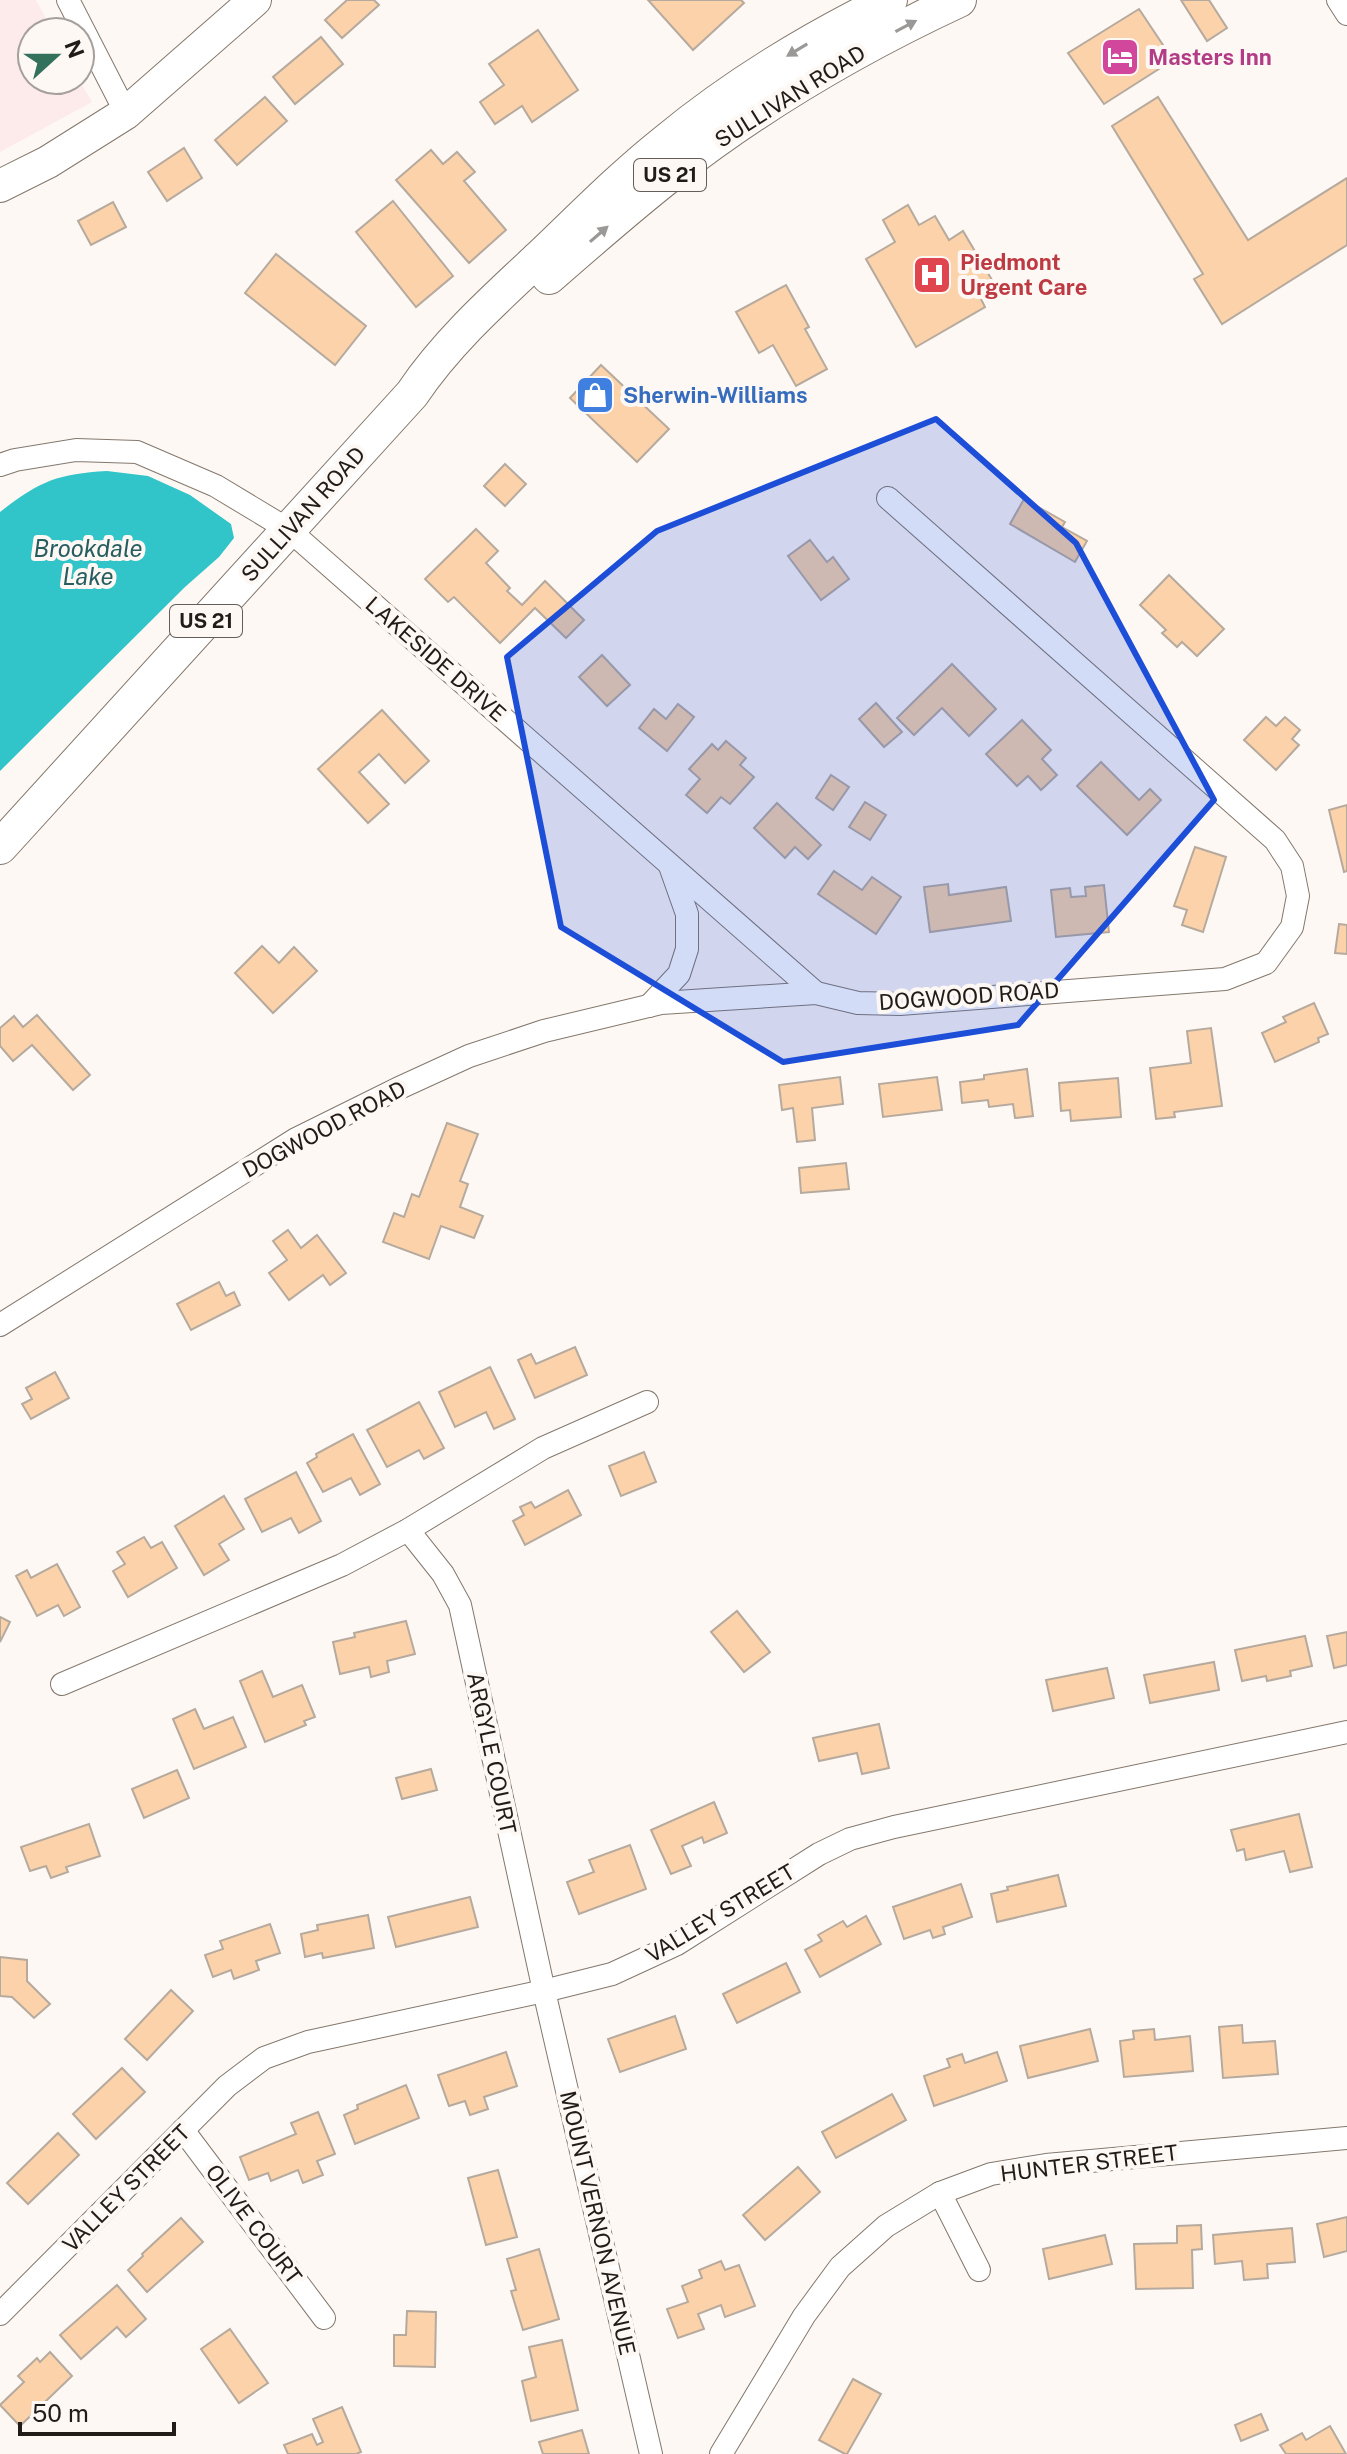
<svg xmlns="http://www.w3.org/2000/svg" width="1347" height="2454" viewBox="0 0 1347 2454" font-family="'Public Sans',sans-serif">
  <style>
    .medical { fill: #fcebea }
    .water { fill: #31c4c8 }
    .building { fill: #fbd2a9; stroke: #b6aa9e; stroke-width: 2 }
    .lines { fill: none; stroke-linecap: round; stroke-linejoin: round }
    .minor-casing { stroke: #83786d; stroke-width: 24 }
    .secondary-casing { stroke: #83786d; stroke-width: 34 }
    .primary-casing { stroke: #83786d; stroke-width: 36 }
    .minor { stroke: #fff; stroke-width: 22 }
    .secondary { stroke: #fff; stroke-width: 32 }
    .primary { stroke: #fff; stroke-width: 34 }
    .oneway { fill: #9b9997 }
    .marked { fill: #1d4ed8; fill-opacity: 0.2; stroke: #1d4ed8; stroke-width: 6; stroke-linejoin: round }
    .labels { text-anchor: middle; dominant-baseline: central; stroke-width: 8; stroke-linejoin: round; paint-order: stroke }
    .shield { fill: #fef8f4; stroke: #635e5a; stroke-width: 2 }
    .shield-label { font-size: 20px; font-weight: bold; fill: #211c18 }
    .hotel-label { font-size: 22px; font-weight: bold; fill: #b23c85; stroke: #fef8f4; text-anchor: start }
    .street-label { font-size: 22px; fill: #211c18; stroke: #fef8f4 }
    .health-label { font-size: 22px; font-weight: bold; fill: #be3a42; stroke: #fef8f4; text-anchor: start }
    .shop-label { font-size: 22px; font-weight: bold; fill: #366cbe; stroke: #fef8f4; text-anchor: start }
    .water-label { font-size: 24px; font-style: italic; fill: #265e60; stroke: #fef8f4 }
  </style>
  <rect width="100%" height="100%" fill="#fef8f4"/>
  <polygon class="medical" points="0,0 36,0 53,32 32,32 32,80 79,80 92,102 0,152"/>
  <path class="water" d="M107 471 148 476 190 495 231 524 234 538 219 557 185 587 0 771V512C40 481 57 474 107 471Z"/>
  <g class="building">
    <polygon points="347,0 374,0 379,5 342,38 325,20"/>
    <polygon points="648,0 741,0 744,3 693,50"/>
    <polygon points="1181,0 1209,0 1227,28 1207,41"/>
    <polygon points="1139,9 1173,60 1104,104 1068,53"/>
    <polygon points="538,30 578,90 532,122 522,106 495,124 480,102 504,85 489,64"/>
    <polygon points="321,37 343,64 295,104 273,77"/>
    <polygon points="265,97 287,121 237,165 215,140"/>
    <polygon points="1158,97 1248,240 1347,178 1347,245 1222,324 1194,279 1203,274 1112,126"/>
    <polygon points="184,148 202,178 167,201 148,172"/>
    <polygon points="431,150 443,164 457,152 475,172 464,181 506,230 469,263 396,180"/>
    <polygon points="393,201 453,276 416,307 356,232"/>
    <polygon points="113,202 126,227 91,245 78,221"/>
    <polygon points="908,205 919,225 935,216 949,240 963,231 998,290 981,299 985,307 916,347 866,259 895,242 883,220"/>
    <polygon points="276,254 366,326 335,365 245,293"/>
    <polygon points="786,285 809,327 805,329 827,369 796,386 773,345 759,353 736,312"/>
    <polygon points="601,365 669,429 637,462 570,398"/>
    <polygon points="505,464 526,484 505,506 484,486"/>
    <polygon points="1024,499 1065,522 1062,527 1087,541 1075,562 1010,524"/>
    <polygon points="476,529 498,551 486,563 510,588 507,591 522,605 545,581 584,620 566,638 535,608 500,643 454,597 448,602 425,579"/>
    <polygon points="810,540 827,562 833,557 849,579 821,600 788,556"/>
    <polygon points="1169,575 1224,629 1197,656 1182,642 1177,647 1162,633 1166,630 1140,605"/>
    <polygon points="602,655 630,685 607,706 579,677"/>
    <polygon points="952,664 996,709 969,736 942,708 914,735 897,718"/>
    <polygon points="876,703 902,732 884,747 859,719"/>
    <polygon points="678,704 694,717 667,751 639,728 654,709 666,719"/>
    <polygon points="382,710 429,761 405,783 379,754 359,772 389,804 368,823 318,769"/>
    <polygon points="1266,717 1276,726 1285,717 1300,730 1292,739 1299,745 1276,770 1244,740"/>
    <polygon points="1022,720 1051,750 1042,759 1057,775 1041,790 1028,776 1017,786 986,754"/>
    <polygon points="726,741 746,758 740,765 754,777 730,804 721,797 707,813 686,795 700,779 689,769 712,744 718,750"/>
    <polygon points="1101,762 1139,800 1150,789 1161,800 1127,835 1077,786"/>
    <polygon points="831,775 849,787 833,810 816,798"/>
    <polygon points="865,802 886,815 870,840 849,827"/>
    <polygon points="777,803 821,845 808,859 795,847 785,858 754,828"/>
    <polygon points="1347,805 1347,871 1344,872 1329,810"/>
    <polygon points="1195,847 1226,857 1203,932 1182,925 1187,910 1174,906"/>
    <polygon points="834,871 862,890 872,877 901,897 876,934 818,894"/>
    <polygon points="948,884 949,895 1006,887 1011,921 930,932 924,887"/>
    <polygon points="1104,885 1109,932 1056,937 1051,890 1070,888 1071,897 1086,896 1085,887"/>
    <polygon points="1339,924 1347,925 1347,954 1335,953"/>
    <polygon points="262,946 279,963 294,947 317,971 273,1013 235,973"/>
    <polygon points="1314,1003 1328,1034 1318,1038 1319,1042 1275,1062 1262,1033 1286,1022 1283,1017"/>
    <polygon points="37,1015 90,1075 73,1090 32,1045 13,1061 0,1046 0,1028 14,1016 23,1027"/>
    <polygon points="1211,1028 1222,1106 1174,1112 1175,1117 1156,1119 1150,1068 1191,1063 1187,1031"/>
    <polygon points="1027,1069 1033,1116 1015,1118 1013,1104 989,1107 988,1100 962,1103 960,1082 984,1079 984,1075"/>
    <polygon points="840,1077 843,1104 812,1108 815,1140 797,1142 793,1108 782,1110 779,1085"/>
    <polygon points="937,1077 942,1110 883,1117 879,1084"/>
    <polygon points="1118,1078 1121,1117 1071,1121 1070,1110 1061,1111 1059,1083"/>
    <polygon points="447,1123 478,1134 460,1181 468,1184 460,1207 483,1216 474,1238 441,1226 429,1259 383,1242 394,1213 404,1217 412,1194 419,1197"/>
    <polygon points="846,1163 849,1189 801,1193 799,1168"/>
    <polygon points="288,1230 301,1248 317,1235 346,1273 330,1285 323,1275 289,1300 269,1273 287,1260 273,1241"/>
    <polygon points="219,1282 226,1296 234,1292 240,1305 191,1330 177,1304"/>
    <polygon points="575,1347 587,1375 535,1398 518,1360 531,1354 536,1364"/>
    <polygon points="490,1367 515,1419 494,1429 486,1412 455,1427 439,1392"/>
    <polygon points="55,1372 69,1398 31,1419 22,1404 32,1399 26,1388"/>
    <polygon points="419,1402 444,1448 424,1459 419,1450 387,1467 367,1430"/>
    <polygon points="353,1434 380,1484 360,1495 351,1478 323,1492 307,1463 317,1457 316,1454"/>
    <polygon points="644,1452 656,1482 621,1496 609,1466"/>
    <polygon points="296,1472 321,1521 299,1533 291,1518 262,1532 245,1499"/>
    <polygon points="568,1490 581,1515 525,1545 513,1521 524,1515 520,1507 531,1502 535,1508"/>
    <polygon points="224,1496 244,1529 219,1544 229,1560 204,1575 175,1526"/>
    <polygon points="144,1537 151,1548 162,1542 177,1568 128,1597 113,1571 125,1564 117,1552"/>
    <polygon points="57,1564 80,1607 64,1616 58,1605 37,1616 16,1576 27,1570 31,1578"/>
    <polygon points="737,1611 770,1652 744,1672 711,1632"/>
    <polygon points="0,1617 10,1622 0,1642"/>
    <polygon points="406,1621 415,1654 387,1661 389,1672 371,1677 369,1667 340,1674 333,1642 355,1637 354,1633"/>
    <polygon points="1347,1632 1347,1665 1334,1668 1327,1636"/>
    <polygon points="1305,1636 1312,1666 1290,1671 1291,1676 1267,1681 1266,1676 1242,1681 1235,1650"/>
    <polygon points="1214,1662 1219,1690 1150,1703 1144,1675"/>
    <polygon points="1107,1668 1114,1698 1053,1711 1046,1680"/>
    <polygon points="262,1671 273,1697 302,1685 315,1717 304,1721 306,1725 265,1742 240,1681"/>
    <polygon points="195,1709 204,1729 233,1717 246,1747 194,1769 173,1719"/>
    <polygon points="879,1724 889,1768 862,1774 857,1753 819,1761 813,1738"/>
    <polygon points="431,1769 437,1790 402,1799 396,1778"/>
    <polygon points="177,1770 189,1798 144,1818 132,1789"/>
    <polygon points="714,1802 727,1833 704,1843 702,1837 682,1846 691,1866 671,1874 651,1830"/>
    <polygon points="1299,1814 1312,1867 1290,1872 1284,1851 1246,1860 1244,1849 1237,1851 1231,1830"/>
    <polygon points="89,1824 100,1856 66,1867 68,1872 51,1878 46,1866 30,1871 21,1847"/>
    <polygon points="630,1845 646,1889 579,1914 567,1882 594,1872 589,1860"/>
    <polygon points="1058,1875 1066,1906 997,1922 991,1894 1008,1890 1007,1887"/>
    <polygon points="961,1884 972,1917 943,1927 945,1934 933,1938 930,1930 904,1939 893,1907"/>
    <polygon points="470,1897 478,1927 396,1947 388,1917"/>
    <polygon points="368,1915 374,1948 323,1958 322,1953 305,1957 301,1934 318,1930 317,1925"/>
    <polygon points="866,1916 881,1944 820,1977 805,1950 822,1941 818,1935 843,1921 847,1927"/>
    <polygon points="270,1924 280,1953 256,1961 259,1970 234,1979 231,1970 213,1977 205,1955 223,1949 220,1941"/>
    <polygon points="0,1957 27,1960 27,1981 50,2004 34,2018 12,1997 0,1996"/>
    <polygon points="786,1963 800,1992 737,2023 723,1994"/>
    <polygon points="171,1990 193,2011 147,2060 125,2039"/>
    <polygon points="675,2016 686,2049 620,2072 608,2039"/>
    <polygon points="1242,2025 1243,2043 1275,2041 1278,2074 1223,2078 1219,2027"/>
    <polygon points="1090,2029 1098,2061 1028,2078 1020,2046"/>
    <polygon points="1154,2029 1155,2040 1190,2036 1193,2071 1124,2077 1120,2041 1134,2039 1133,2031"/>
    <polygon points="506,2052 517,2086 484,2097 488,2109 470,2115 465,2101 449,2106 438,2075"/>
    <polygon points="997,2052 1007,2081 934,2106 924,2076 950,2067 947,2059 962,2054 965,2063"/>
    <polygon points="122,2068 145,2092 96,2139 73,2114"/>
    <polygon points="406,2085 419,2118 355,2144 344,2115 358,2109 357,2105"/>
    <polygon points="892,2094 906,2120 836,2158 822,2132"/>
    <polygon points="318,2112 335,2154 317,2161 323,2175 303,2183 298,2170 271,2181 268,2173 249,2180 240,2157 296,2134 291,2123"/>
    <polygon points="58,2133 79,2155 28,2204 7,2183"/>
    <polygon points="798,2167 820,2192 765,2240 743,2215"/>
    <polygon points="498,2170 517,2237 486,2245 468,2178"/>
    <polygon points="1347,2217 1347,2251 1324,2257 1317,2224"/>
    <polygon points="181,2218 203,2242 147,2292 128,2270 143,2256 142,2254"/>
    <polygon points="1201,2225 1202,2249 1192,2250 1193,2288 1136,2289 1134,2244 1177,2243 1177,2226"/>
    <polygon points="1292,2228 1295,2262 1267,2264 1268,2278 1244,2280 1242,2261 1215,2264 1213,2235"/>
    <polygon points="1105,2235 1112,2264 1049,2279 1043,2249"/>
    <polygon points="539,2249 559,2319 523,2330 511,2291 516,2290 507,2259"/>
    <polygon points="721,2261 725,2270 739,2265 755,2306 725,2317 721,2305 698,2314 704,2329 678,2338 667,2309 688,2302 682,2286 702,2278 699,2270"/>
    <polygon points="117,2285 146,2319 126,2337 117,2327 81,2359 60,2335"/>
    <polygon points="407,2311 436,2312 435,2367 394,2366 394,2335 406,2335"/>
    <polygon points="230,2329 268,2383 239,2403 201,2349"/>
    <polygon points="562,2340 578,2410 531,2421 522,2381 536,2377 529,2347"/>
    <polygon points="50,2352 72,2376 20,2426 0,2405 24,2382 18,2376 37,2358 40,2362"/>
    <polygon points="853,2379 881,2394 847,2454 845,2454 819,2440"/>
    <polygon points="342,2407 361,2452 356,2454 288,2454 284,2445 312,2434 317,2445 323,2442 313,2419"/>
    <polygon points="1261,2414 1268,2430 1241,2441 1235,2425"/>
    <polygon points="1330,2426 1346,2454 1286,2454 1280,2445 1302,2433 1306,2440"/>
    <polygon points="582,2430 589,2454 543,2454 539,2442"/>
  </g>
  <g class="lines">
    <defs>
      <g id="minor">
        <polyline points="68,0 126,113"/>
        <polyline points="1338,0 1347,14"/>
        <polyline points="0,465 15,460 76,450 137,452 216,486 289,530 816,993"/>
        <polyline points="649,1006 679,974 687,949 687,914 670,866"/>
        <polyline points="0,1325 296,1139 397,1089 469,1056 544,1031 661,1003 816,993 858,1003 900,1004 1225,979 1266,963 1292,927 1298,896 1292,866 1275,840 888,498"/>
        <polyline points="408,1530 443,1574 460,1605 544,1991 651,2454"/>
        <polyline points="62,1684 342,1565 408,1530 543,1448 647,1402"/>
        <polyline points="183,2130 324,2318"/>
        <polyline points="940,2193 979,2270"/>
        <polyline points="0,2314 227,2086 264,2058 308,2042 544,1991 612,1974 677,1944 819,1854 850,1839 894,1827 1347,1732"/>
        <polyline points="721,2454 804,2316 840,2267 886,2226 940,2193 991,2174 1046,2165 1347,2138"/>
      </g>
      <polyline id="secondary" points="0,186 48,162 126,113 255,0"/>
      <g id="primary">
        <path d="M549 277C589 242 629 207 671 174 759 105 858 47 959 0"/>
        <path d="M0 847 412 394C447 342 495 299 540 257 581 218 621 177 665 142 734 85 810 39 890 0"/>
      </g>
    </defs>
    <use href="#minor" class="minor-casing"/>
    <use href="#secondary" class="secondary-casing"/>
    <use href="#primary" class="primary-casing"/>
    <use href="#minor" class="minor"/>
    <use href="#secondary" class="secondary"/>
    <use href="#primary" class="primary"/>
  </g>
  <defs><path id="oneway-solid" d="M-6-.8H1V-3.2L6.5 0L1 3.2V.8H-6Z" transform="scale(2)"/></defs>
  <g class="oneway">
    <use href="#oneway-solid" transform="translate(906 26) rotate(-28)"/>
    <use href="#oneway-solid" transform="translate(797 50) rotate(149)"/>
    <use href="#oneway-solid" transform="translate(599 234) rotate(-41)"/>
  </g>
  <path class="marked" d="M936 419 1076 543 1214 800 1018 1025 783 1062 561 927 507 657 657 531Z"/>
  <defs>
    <symbol id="hotel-square" viewBox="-11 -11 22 22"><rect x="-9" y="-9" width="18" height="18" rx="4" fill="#d1479c" stroke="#fef8f4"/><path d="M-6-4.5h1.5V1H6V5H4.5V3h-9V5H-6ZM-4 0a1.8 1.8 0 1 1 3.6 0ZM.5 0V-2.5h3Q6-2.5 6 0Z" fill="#fff"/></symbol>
    <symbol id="hospital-square" viewBox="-11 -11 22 22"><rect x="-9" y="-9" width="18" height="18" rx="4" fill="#e0444e" stroke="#fef8f4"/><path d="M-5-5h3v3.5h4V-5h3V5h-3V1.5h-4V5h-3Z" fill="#fff"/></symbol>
    <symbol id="shop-square" viewBox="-11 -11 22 22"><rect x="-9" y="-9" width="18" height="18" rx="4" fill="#3f7fe0" stroke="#fef8f4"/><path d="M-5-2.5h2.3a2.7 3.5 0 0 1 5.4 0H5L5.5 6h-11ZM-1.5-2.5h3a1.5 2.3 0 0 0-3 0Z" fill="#fff"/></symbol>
  </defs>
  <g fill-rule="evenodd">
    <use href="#hotel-square" x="1098" y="35" width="44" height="44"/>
    <use href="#hospital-square" x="910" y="253" width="44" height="44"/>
    <use href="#shop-square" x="573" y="373" width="44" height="44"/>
  </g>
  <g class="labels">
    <g class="shield">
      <rect x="634" y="159" width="72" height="32" rx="6"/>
      <rect x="170" y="605" width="72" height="32" rx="6"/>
    </g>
    <g class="shield-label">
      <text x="670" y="175">US 21</text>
      <text x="206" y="621">US 21</text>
    </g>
    <g class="hotel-label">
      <text x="1148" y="57">Masters Inn</text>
    </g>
    <g class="street-label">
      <text transform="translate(790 96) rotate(-32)">SULLIVAN ROAD</text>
      <text transform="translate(303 514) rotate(-48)">SULLIVAN ROAD</text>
      <text transform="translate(436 659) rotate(41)">LAKESIDE DRIVE</text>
      <text transform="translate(969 996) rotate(-4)">DOGWOOD ROAD</text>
      <text transform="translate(324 1129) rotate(-28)">DOGWOOD ROAD</text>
      <text transform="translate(492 1753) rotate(78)">ARGYLE COURT</text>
      <text transform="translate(720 1913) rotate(-31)">VALLEY STREET</text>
      <text transform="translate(1089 2163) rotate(-7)">HUNTER STREET</text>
      <text transform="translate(126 2188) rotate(-45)">VALLEY STREET</text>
      <text transform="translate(598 2223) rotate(77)">MOUNT VERNON AVENUE</text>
      <text transform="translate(254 2224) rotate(53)">OLIVE COURT</text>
    </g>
    <g class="health-label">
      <text x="960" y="262">Piedmont<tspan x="960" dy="25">Urgent Care</tspan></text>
    </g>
    <g class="shop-label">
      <text x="623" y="395">Sherwin-Williams</text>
    </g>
    <g class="water-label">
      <text x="88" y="548">Brookdale<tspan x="88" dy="28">Lake</tspan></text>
    </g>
  </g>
  <g transform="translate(56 56) rotate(69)"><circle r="38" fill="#fef8f4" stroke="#a6a09c" stroke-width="2"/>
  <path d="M0-6L14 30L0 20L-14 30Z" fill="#34715d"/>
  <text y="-12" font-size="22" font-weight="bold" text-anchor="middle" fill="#211c18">N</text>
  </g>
  <path d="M20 2422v12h154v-12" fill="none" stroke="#211c18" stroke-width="4"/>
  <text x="32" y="2422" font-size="24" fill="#211c18" stroke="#fef8f4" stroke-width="6" paint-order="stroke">50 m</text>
</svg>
